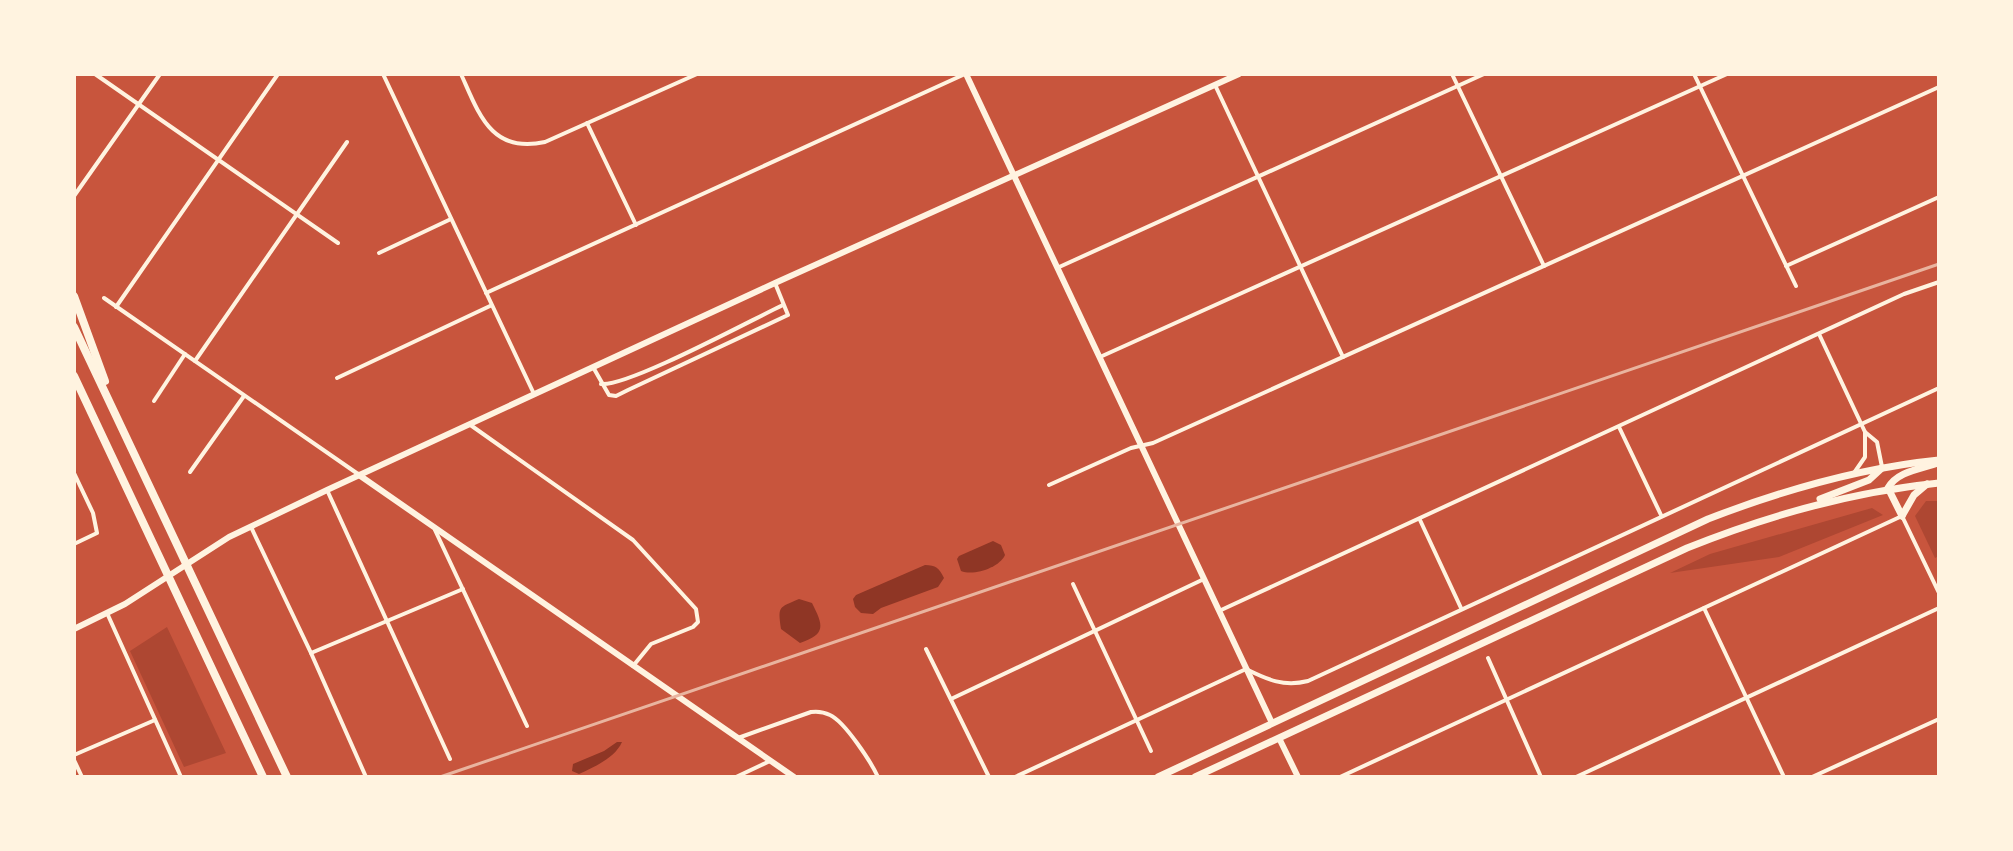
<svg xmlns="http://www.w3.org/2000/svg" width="2013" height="851" viewBox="0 0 2013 851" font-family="Lato,sans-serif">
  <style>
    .green { fill: #ae4732 }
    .water { fill: #8f3625 }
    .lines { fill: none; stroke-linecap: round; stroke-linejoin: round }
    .minor { stroke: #fff3e0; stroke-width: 4 }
    .tertiary { stroke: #fff3e0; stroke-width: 6 }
    .secondary { stroke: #fff3e0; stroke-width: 6 }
    .trunk { stroke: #fff3e0; stroke-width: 7 }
    .motorway { stroke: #fff3e0; stroke-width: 8 }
    .rail { stroke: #e9b49f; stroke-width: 3 }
  </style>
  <rect width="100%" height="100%" fill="#c8553d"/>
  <g class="green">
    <polygon points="1926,501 1939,501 1939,556 1935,558 1915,516"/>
    <polygon points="1872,508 1883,515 1779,557 1670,573 1710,554"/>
    <polygon points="167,627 226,753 184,767 130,651"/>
  </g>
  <g class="water">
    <path d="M993 541 1001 545 1005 555C999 568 974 576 961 571L957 559 959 556Z"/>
    <path d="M925 565C936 565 939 568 944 578L938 587 881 608 873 614 861 613 855 607 853 599 856 595Z"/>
    <path d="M799 599 812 603C823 625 827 634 800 643L781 629C778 606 778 608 799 599Z"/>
    <path d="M617 742H622C615 758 594 767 579 774L572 771 573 764 604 751Z"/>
  </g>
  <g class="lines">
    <g class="minor">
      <polyline points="95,74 338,243"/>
      <polyline points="383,74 534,394"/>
      <path d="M461 74C479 114 491 154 545 142L697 74"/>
      <polyline points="1452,74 1544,266"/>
      <polyline points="1694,74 1796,286"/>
      <polyline points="1938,74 1939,76"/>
      <polyline points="1215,85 1343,357"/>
      <polyline points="587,123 636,225"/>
      <polyline points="74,196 160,74"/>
      <polyline points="379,253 451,219"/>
      <polyline points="1786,266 1939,197"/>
      <polyline points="1057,268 1484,74"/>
      <polyline points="486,293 965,74"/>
      <polyline points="104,298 358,474"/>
      <polyline points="116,307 278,74"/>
      <polyline points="1819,334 1865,432 1865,457 1854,473"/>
      <polyline points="1100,357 1727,74"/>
      <polyline points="195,361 347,142"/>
      <polyline points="593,367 609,395 616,396 628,390 788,315 775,283"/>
      <polyline points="337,378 490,306"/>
      <path d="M601 384C628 387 751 320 783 305"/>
      <polyline points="154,401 185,354"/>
      <polyline points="469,424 633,540 696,609 698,622 693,627 651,644 633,666"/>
      <polyline points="1619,427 1661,515"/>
      <polyline points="1865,432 1877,442 1882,467"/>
      <polyline points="190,472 244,396"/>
      <polyline points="74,473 93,513 97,533 74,544"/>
      <polyline points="1049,485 1131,448 1153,443 1939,87"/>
      <polyline points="327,490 450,759"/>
      <polyline points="1420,520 1461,608"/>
      <polyline points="251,527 311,653 366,777"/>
      <polyline points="435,530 527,726"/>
      <polyline points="1073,584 1151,751"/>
      <polyline points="1704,608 1784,777"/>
      <polyline points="1219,611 1904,294 1939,282"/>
      <polyline points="107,613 181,777"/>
      <polyline points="926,649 989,777"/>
      <polyline points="311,653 463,589"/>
      <polyline points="1488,658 1541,777"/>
      <polyline points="951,699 1204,579"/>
      <path d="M738 738 811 712C818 711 824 712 830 715 845 722 871 762 878 777"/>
      <polyline points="74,755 155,720"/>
      <polyline points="74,760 82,777"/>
      <polyline points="736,777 770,761"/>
      <path d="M1015 777 1246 669C1268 680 1284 687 1308 681L1939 388"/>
      <polyline points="1340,777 1902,516 1939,593"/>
      <polyline points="1576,777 1939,608"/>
      <polyline points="1812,777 1939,719"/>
    </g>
    <polyline class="tertiary" points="74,629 125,604 229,537 327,490 775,283 1239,74"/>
    <g class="secondary">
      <polyline points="966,74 1272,723"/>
      <polyline points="359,475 794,777"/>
      <polyline points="1279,738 1298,777"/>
    </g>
    <g class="trunk">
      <polyline points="1820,499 1869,480 1882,468"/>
      <path d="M1902 516 1888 488C1897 471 1921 469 1938 463"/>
      <polyline points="1902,516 1914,495 1927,484"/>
      <path d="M1158 777 1708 519C1783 490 1859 468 1939 460"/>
      <path d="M1195 777 1687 548C1769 515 1851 492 1939 483"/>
    </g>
    <g class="motorway">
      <polyline points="74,296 105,381"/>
      <polyline points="74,327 287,777"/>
      <polyline points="74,376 263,777"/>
    </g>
    <polyline class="rail" points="440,777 1939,264"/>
  </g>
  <rect width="2013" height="851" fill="none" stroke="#fff3e0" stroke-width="152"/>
</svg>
